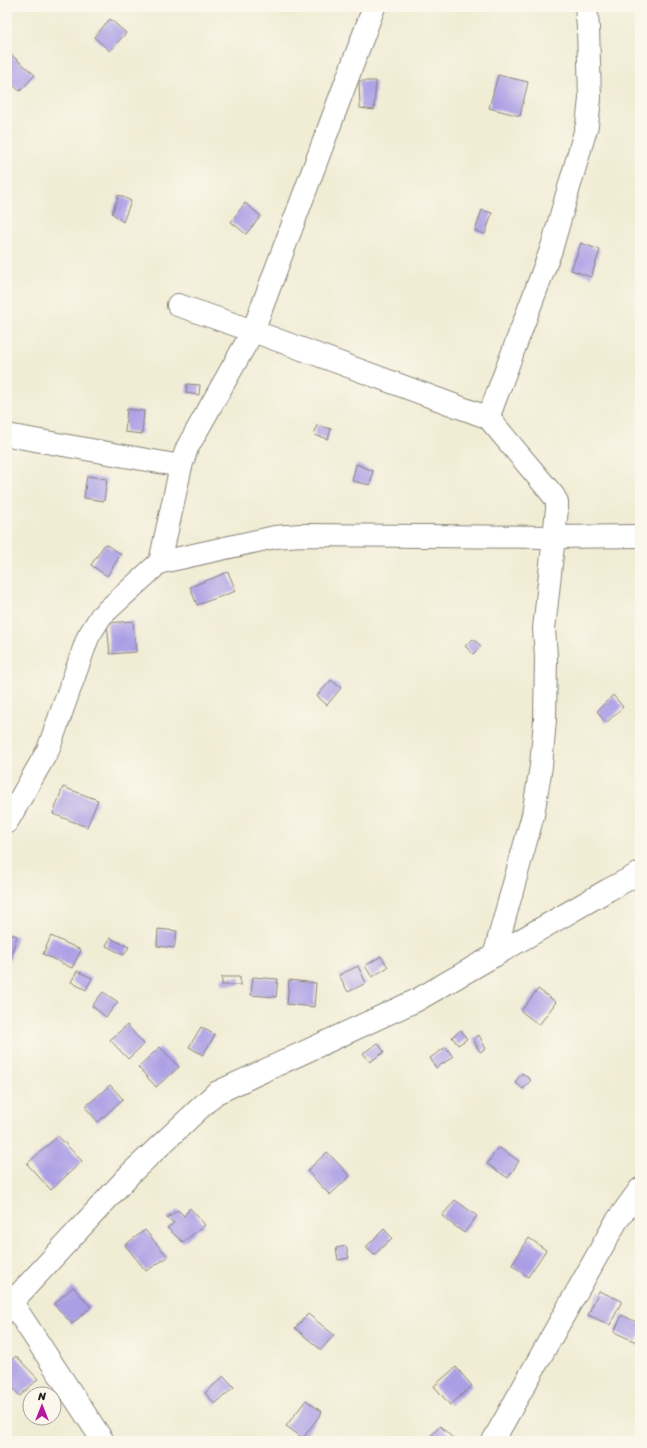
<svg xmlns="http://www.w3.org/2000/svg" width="647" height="1448" viewBox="0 0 647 1448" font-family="Sriracha,sans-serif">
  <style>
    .building { fill: #aa9ee5 }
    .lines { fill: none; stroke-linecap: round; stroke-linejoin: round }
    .minor-casing { stroke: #868478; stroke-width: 24 }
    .minor { stroke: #fff; stroke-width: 22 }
  </style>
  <rect width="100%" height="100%" fill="#fbf7ec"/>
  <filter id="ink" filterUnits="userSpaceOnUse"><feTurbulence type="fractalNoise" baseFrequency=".025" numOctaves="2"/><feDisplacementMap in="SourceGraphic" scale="8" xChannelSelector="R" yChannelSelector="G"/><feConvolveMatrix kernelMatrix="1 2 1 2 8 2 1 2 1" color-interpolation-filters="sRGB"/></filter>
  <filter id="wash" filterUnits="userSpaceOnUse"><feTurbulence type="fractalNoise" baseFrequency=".012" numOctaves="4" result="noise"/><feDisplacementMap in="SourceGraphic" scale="16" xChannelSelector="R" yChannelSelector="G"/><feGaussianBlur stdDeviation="0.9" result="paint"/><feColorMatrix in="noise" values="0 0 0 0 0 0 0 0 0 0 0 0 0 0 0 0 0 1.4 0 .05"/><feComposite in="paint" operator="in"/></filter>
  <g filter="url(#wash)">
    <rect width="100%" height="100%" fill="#f1ecd4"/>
    <g id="blocks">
      <g class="building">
        <polygon points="110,19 126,33 110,51 94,37"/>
        <polygon points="8,52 35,75 20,91 7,80"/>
        <polygon points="498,75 528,82 520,116 489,108"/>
        <polygon points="359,81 376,81 374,110 360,108"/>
        <polygon points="119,195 131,201 123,222 112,213"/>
        <polygon points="245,203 261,216 246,234 231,222"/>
        <polygon points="482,210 492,213 485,234 475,231"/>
        <polygon points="581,243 600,250 591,277 571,270"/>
        <polygon points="187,384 200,385 199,395 186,393"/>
        <polygon points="127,409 144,411 142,434 125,432"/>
        <polygon points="317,425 331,429 328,439 314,435"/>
        <polygon points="356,464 373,471 370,485 352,481"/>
        <polygon points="87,476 107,479 104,501 84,498"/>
        <polygon points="105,544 121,554 107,576 91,565"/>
        <polygon points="228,572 236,591 197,605 190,587"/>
        <polygon points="133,621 136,652 110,654 107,623"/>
        <polygon points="473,639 481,646 473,654 465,646"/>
        <polygon points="331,680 341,688 327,705 317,696"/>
        <polygon points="613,695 623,707 606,723 597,711"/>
        <polygon points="63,787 98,800 87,827 53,814"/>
        <polygon points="158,929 177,931 174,948 157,946"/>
        <polygon points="7,933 17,936 10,959 7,958"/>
        <polygon points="51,936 81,950 72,968 43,954"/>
        <polygon points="110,938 129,947 124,955 106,946"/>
        <polygon points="381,956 388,967 372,977 365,966"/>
        <polygon points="358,966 366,983 348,992 339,975"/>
        <polygon points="77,971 92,978 86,990 71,982"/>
        <rect x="222" y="977" width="18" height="8"/>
        <polygon points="253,977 278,979 276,997 251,995"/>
        <polygon points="289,980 316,983 314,1007 287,1004"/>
        <polygon points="538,989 556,1002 539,1025 521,1011"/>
        <polygon points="103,992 118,1002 106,1017 92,1006"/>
        <polygon points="127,1025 144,1044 128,1059 110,1040"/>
        <polygon points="201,1027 215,1035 203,1055 189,1047"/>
        <polygon points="461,1030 467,1039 458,1045 452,1037"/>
        <polygon points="479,1035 486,1049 480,1052 473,1039"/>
        <polygon points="378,1043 384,1052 370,1062 363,1053"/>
        <polygon points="160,1047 179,1067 156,1087 138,1067"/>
        <polygon points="446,1047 453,1057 436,1068 430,1058"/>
        <polygon points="522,1073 531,1080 523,1089 515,1082"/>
        <polygon points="110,1085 123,1099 98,1122 85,1107"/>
        <polygon points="58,1136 82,1161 51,1190 27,1164"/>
        <polygon points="498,1147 519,1161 508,1178 487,1164"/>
        <polygon points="327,1152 350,1176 330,1195 307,1171"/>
        <polygon points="455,1200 477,1216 464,1233 442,1216"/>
        <polygon points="190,1208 205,1225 183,1242 167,1228 174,1223 167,1218 178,1210 184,1216"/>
        <polygon points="384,1229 392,1238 374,1255 366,1247"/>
        <polygon points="145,1230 168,1257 146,1271 125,1245"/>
        <polygon points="529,1238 546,1250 528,1277 512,1265"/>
        <polygon points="346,1246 349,1258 338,1260 336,1248"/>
        <polygon points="73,1287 91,1307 72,1324 54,1304"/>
        <polygon points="599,1291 622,1301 610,1325 588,1315"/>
        <polygon points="308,1314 334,1335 321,1350 295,1328"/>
        <polygon points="622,1315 640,1324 640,1335 636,1342 614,1332"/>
        <polygon points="16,1356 38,1379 20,1396 7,1381 7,1364"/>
        <polygon points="456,1367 472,1386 450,1405 434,1386"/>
        <polygon points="224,1376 234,1387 215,1404 205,1393"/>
        <polygon points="306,1400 322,1412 303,1438 286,1426"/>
        <polygon points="440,1426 456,1441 426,1441"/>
      </g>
    </g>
  </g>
  <g filter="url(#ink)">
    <use href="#blocks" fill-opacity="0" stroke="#868478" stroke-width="1"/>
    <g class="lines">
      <defs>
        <g id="minor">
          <polyline points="178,305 253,331 489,418"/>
          <polyline points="7,435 181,466"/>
          <polyline points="160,562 162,562 275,537 301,535 553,537 640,536"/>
          <polyline points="7,822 48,750 88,637 101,616 160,562 181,466 187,448 253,331 374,7"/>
          <polyline points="494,956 533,815 541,766 545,720 546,656 544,629 557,509 557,502 553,495 491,421 490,413 551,250 587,125 590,99 588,27 586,7"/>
          <polyline points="7,1295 103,1441"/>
          <polyline points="12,1302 132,1172 216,1093 417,1000 608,890 640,873"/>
          <polyline points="493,1441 616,1222 640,1189"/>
        </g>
      </defs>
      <use href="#minor" class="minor-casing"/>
      <use href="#minor" class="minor"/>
    </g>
  </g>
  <rect width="647" height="1448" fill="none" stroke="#fbf7ec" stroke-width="24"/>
  <g transform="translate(42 1406)"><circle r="19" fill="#fbf7ec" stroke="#a29f99"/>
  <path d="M0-3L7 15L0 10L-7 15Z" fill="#b5179e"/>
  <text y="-6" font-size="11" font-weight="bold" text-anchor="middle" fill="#1c1c1c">N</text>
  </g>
</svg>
